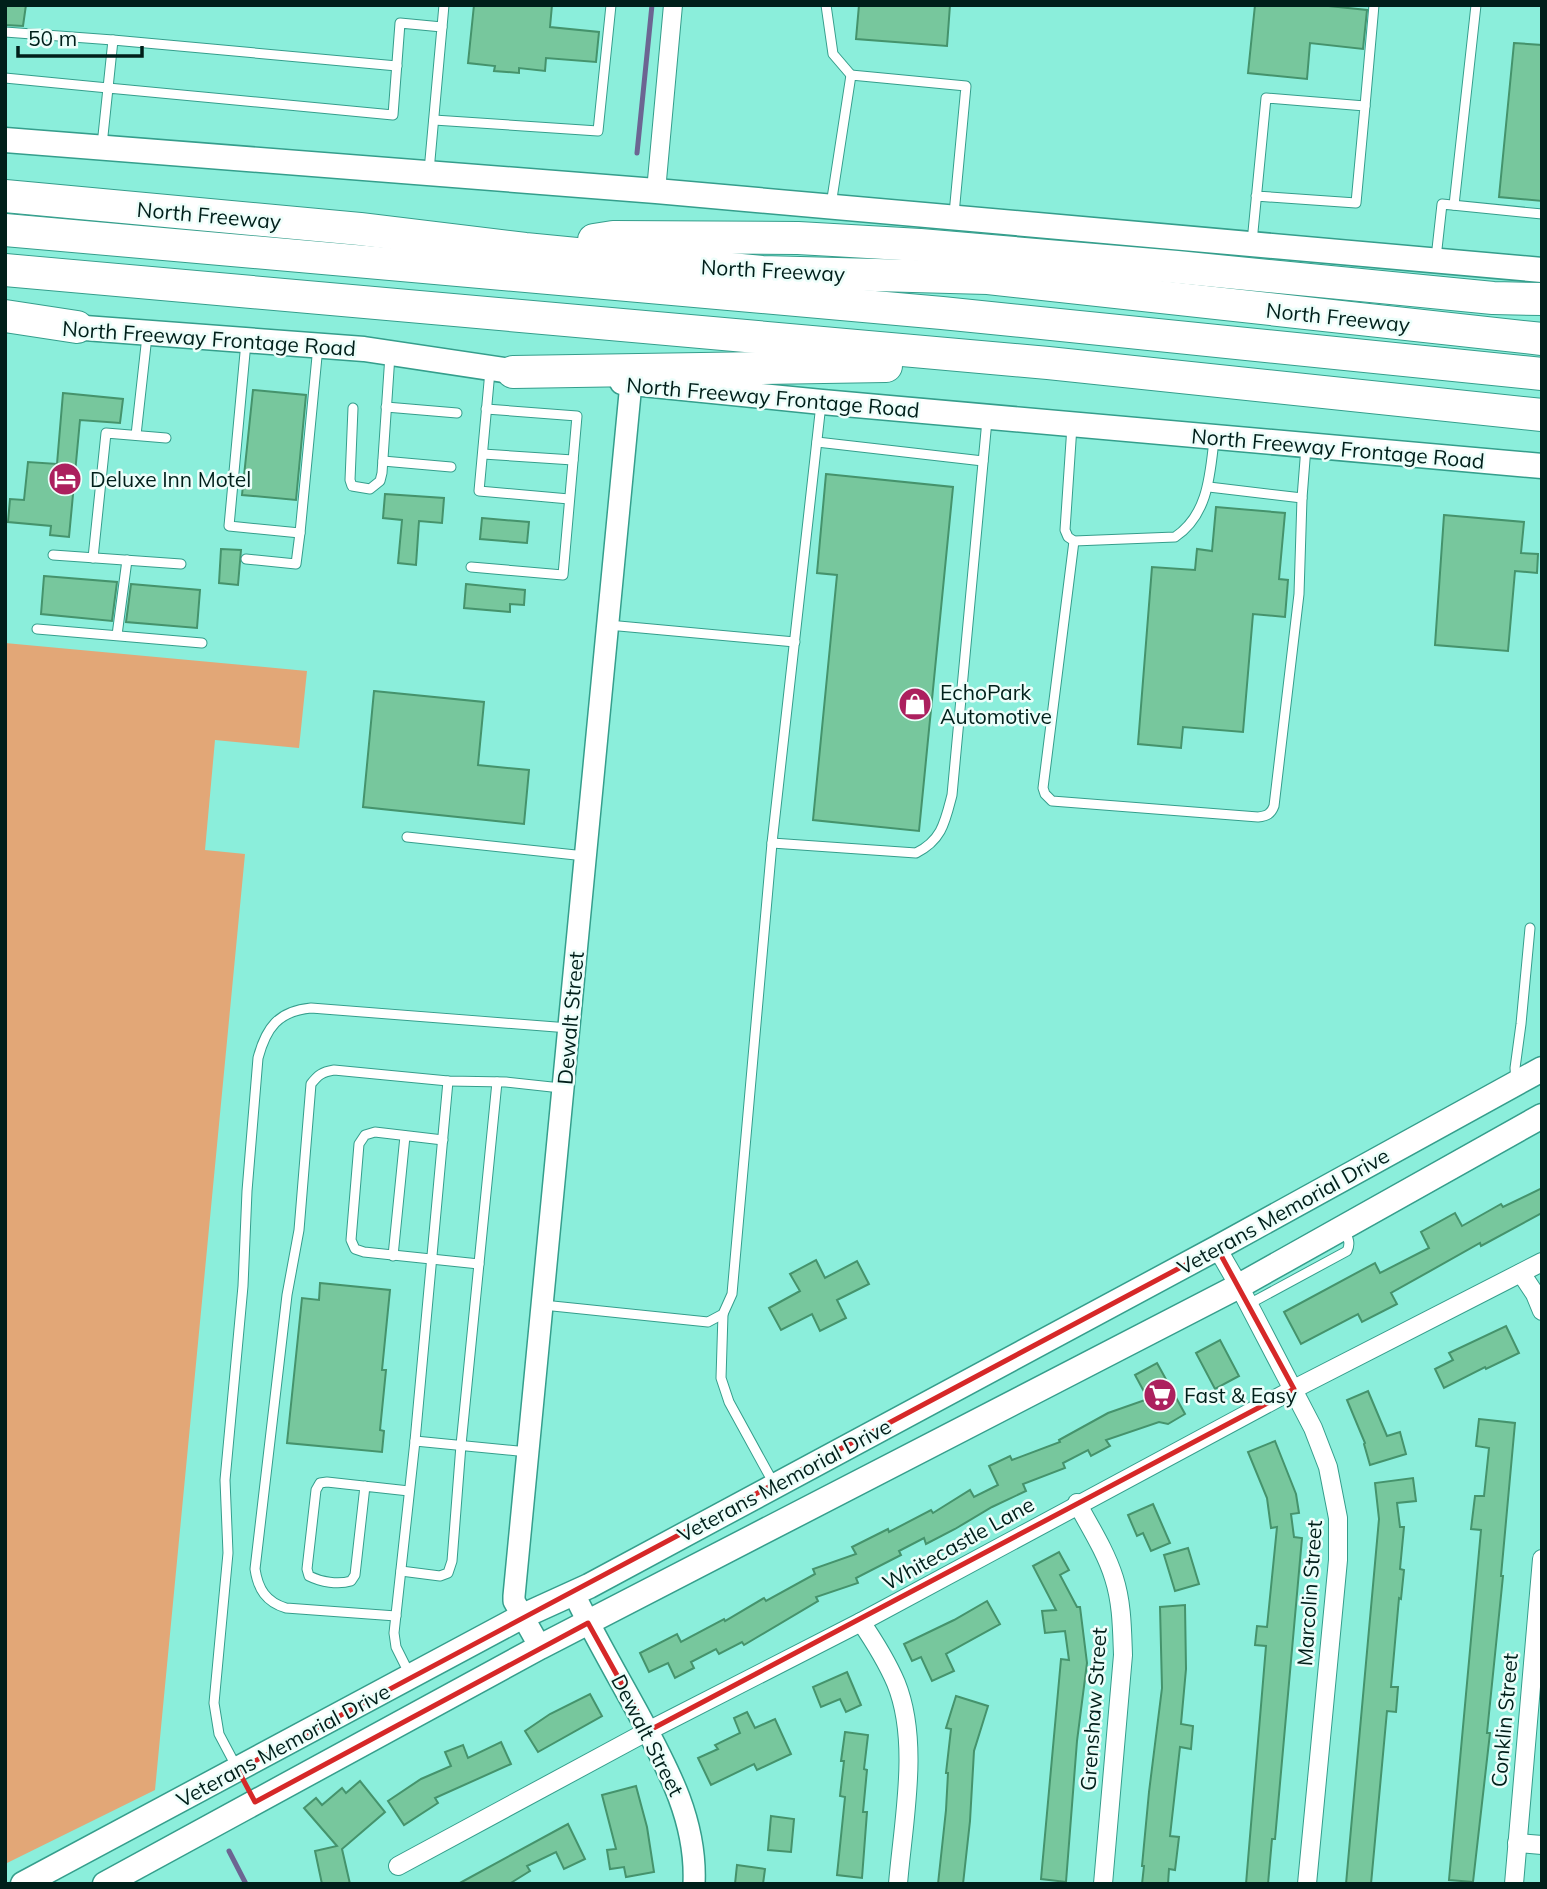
<svg xmlns="http://www.w3.org/2000/svg" width="1547" height="1889" viewBox="0 0 1547 1889" font-family="Mulish,sans-serif">
  <style>
    .green { fill: #e2a777 }
    .lines { fill: none; stroke-linecap: round; stroke-linejoin: round }
    .stream { stroke: #6c6592; stroke-width: 5 }
    .building { fill: #77c79d; stroke: #45936c; stroke-width: 2 }
    .service-casing { stroke: #359e8c; stroke-width: 11 }
    .minor-casing { stroke: #359e8c; stroke-width: 20 }
    .tertiary-casing { stroke: #359e8c; stroke-width: 24 }
    .secondary-casing { stroke: #359e8c; stroke-width: 27 }
    .motorway-casing { stroke: #359e8c; stroke-width: 34 }
    .service { stroke: #fff; stroke-width: 9 }
    .minor { stroke: #fff; stroke-width: 18 }
    .tertiary { stroke: #fff; stroke-width: 21 }
    .secondary { stroke: #fff; stroke-width: 24 }
    .motorway { stroke: #fff; stroke-width: 32 }
    .marked { fill: none; stroke: #d62828; stroke-width: 5; stroke-linejoin: round }
    .labels { text-anchor: middle; dominant-baseline: central; stroke-width: 5; stroke-linejoin: round; paint-order: stroke }
    .street-label { font-size: 21px; fill: #001f1a; stroke: #ecfefa }
    .poi-label { font-size: 21px; fill: #001f1a; stroke: #ecfefa; text-anchor: start }
  </style>
  <rect width="100%" height="100%" fill="#8beedb"/>
  <polygon class="green" points="5,643 307,671 299,748 215,740 205,850 245,854 155,1790 5,1864"/>
  <g class="lines">
    <g class="stream">
      <polyline points="637,153 652,5"/>
      <polyline points="229,1851 246,1884"/>
    </g>
  </g>
  <g class="building">
    <polygon points="5,5 26,5 23,26 5,25"/>
    <polygon points="474,5 552,5 550,27 599,32 596,62 546,58 545,71 519,68 519,73 494,71 495,66 468,63"/>
    <polygon points="859,5 950,5 947,46 856,39"/>
    <polygon points="1255,5 1319,5 1367,10 1363,49 1310,43 1307,79 1248,73"/>
    <polygon points="1514,43 1542,45 1542,201 1499,197"/>
    <polygon points="253,390 306,395 296,500 242,495"/>
    <polygon points="63,393 123,399 120,423 80,420 69,537 50,535 51,526 8,522 10,499 24,500 28,462 57,464"/>
    <polygon points="826,474 953,487 919,831 813,820 837,575 817,573"/>
    <polygon points="385,494 444,498 442,523 419,521 416,565 398,563 402,520 383,518"/>
    <polygon points="1216,507 1285,513 1279,579 1288,580 1285,617 1253,614 1243,732 1183,727 1181,748 1138,744 1152,567 1195,570 1197,549 1212,551"/>
    <polygon points="1444,515 1524,522 1521,553 1538,554 1537,573 1515,571 1508,651 1435,645"/>
    <polygon points="482,518 529,522 527,543 480,539"/>
    <polygon points="221,549 241,550 238,585 219,583"/>
    <polygon points="44,576 117,582 112,621 41,614"/>
    <polygon points="131,584 200,590 197,628 126,622"/>
    <polygon points="466,584 525,590 524,605 510,604 510,612 464,608"/>
    <polygon points="374,691 484,702 478,765 529,770 524,824 363,807"/>
    <polygon points="1542,1188 1542,1213 1481,1246 1480,1243 1391,1293 1397,1304 1362,1322 1358,1314 1301,1344 1284,1312 1375,1263 1380,1273 1429,1248 1421,1232 1455,1213 1462,1226 1501,1204 1503,1207"/>
    <polygon points="816,1260 825,1278 857,1261 869,1284 837,1300 846,1318 820,1331 812,1314 781,1330 769,1308 800,1291 790,1274"/>
    <polygon points="320,1283 390,1290 382,1370 386,1370 380,1430 384,1431 382,1452 287,1443 302,1298 319,1300"/>
    <polygon points="1506,1326 1519,1353 1486,1369 1485,1367 1444,1388 1435,1369 1453,1360 1449,1353"/>
    <polygon points="1220,1340 1239,1376 1215,1389 1196,1353"/>
    <polygon points="1157,1363 1185,1414 1168,1424 1159,1422 1106,1440 1110,1446 1091,1456 1088,1450 1063,1463 1065,1468 1023,1484 1026,1491 992,1507 955,1529 926,1544 924,1538 899,1551 901,1555 856,1578 858,1583 816,1597 818,1601 744,1645 742,1642 719,1654 716,1649 691,1662 694,1668 675,1678 668,1663 649,1672 640,1653 677,1634 681,1642 724,1619 725,1621 764,1598 766,1601 815,1574 813,1569 856,1554 852,1547 888,1529 889,1532 931,1510 933,1513 970,1490 974,1497 998,1485 989,1466 1010,1456 1012,1460 1060,1442 1059,1440 1108,1413 1148,1399 1135,1375"/>
    <polygon points="1368,1391 1387,1436 1400,1432 1406,1454 1370,1465 1364,1444 1365,1443 1347,1400"/>
    <polygon points="1479,1419 1515,1423 1501,1576 1503,1576 1487,1733 1490,1733 1473,1882 1449,1880 1481,1530 1471,1529 1475,1496 1484,1496 1489,1448 1476,1446"/>
    <polygon points="1275,1441 1296,1494 1299,1513 1291,1514 1294,1537 1302,1538 1275,1839 1272,1839 1268,1884 1246,1884 1266,1646 1255,1645 1257,1626 1267,1627 1277,1527 1271,1528 1267,1498 1248,1452"/>
    <polygon points="1413,1478 1416,1501 1397,1503 1400,1527 1404,1527 1400,1569 1404,1570 1401,1599 1399,1598 1391,1687 1398,1687 1396,1712 1387,1711 1371,1884 1346,1884 1379,1519 1375,1483"/>
    <polygon points="1153,1504 1170,1543 1151,1551 1143,1533 1137,1536 1128,1515"/>
    <polygon points="1188,1548 1199,1584 1175,1591 1164,1555"/>
    <polygon points="1059,1552 1069,1570 1060,1575 1077,1607 1080,1607 1087,1663 1077,1741 1066,1882 1041,1879 1061,1659 1069,1660 1065,1631 1045,1633 1042,1611 1056,1610 1033,1566"/>
    <polygon points="987,1601 1000,1624 946,1654 954,1671 932,1681 921,1657 912,1661 904,1644 954,1620"/>
    <polygon points="1185,1605 1186,1669 1181,1724 1193,1726 1191,1749 1180,1747 1170,1836 1179,1837 1175,1870 1169,1869 1168,1884 1142,1884 1144,1866 1142,1866 1149,1792 1162,1688 1160,1607"/>
    <polygon points="847,1672 861,1705 846,1712 840,1699 821,1707 813,1687"/>
    <polygon points="590,1694 602,1716 538,1752 525,1731 550,1714"/>
    <polygon points="956,1696 988,1706 974,1751 970,1821 963,1884 938,1884 946,1810 948,1773 946,1773 951,1729 946,1728"/>
    <polygon points="747,1712 755,1728 775,1719 791,1754 757,1770 754,1764 711,1785 698,1758 718,1749 715,1745 740,1733 734,1718"/>
    <polygon points="845,1732 868,1735 864,1769 867,1770 863,1812 867,1812 862,1878 837,1875 845,1797 840,1796 844,1761 841,1761"/>
    <polygon points="501,1742 511,1764 435,1798 438,1803 404,1825 388,1801 421,1779 451,1766 445,1752 463,1745 468,1758"/>
    <polygon points="360,1781 385,1812 342,1849 350,1884 322,1884 315,1851 337,1846 304,1808 316,1798 322,1805 342,1788 346,1793"/>
    <polygon points="636,1786 647,1827 654,1872 626,1877 624,1867 610,1869 607,1850 616,1849 602,1795"/>
    <polygon points="771,1816 794,1819 791,1852 768,1850"/>
    <polygon points="568,1824 585,1859 564,1869 556,1852 527,1866 530,1871 509,1884 458,1884"/>
    <polygon points="737,1865 765,1869 763,1884 735,1884"/>
  </g>
  <g class="lines">
    <defs>
      <g id="service">
        <polyline points="826,5 833,54 851,75"/>
        <polyline points="442,27 444,5"/>
        <polyline points="5,32 113,40"/>
        <polyline points="5,78 108,88 113,40 397,66"/>
        <polyline points="1365,106 1374,5"/>
        <polyline points="434,120 598,131 611,5"/>
        <polyline points="102,145 108,88 393,115 400,23 442,27 429,171"/>
        <polyline points="831,205 851,75 966,86 954,214"/>
        <polyline points="1454,205 1476,5"/>
        <polyline points="1252,242 1266,98 1365,106 1356,203 1256,196"/>
        <polyline points="1436,258 1442,204 1542,214"/>
        <polyline points="246,342 229,526 300,533 318,346"/>
        <polyline points="490,371 479,491 569,499"/>
        <polyline points="386,407 457,413"/>
        <polyline points="353,408 350,480 352,486 370,489 380,481 382,473 390,355"/>
        <path d="M1072 426 1065 530 1068 537 1074 541 1175 537C1208 515 1210 475 1214 440"/>
        <polyline points="136,435 147,336"/>
        <polyline points="817,442 983,461"/>
        <polyline points="483,454 573,460"/>
        <polyline points="383,461 451,467"/>
        <polyline points="1209,487 1302,498 1306,447"/>
        <path d="M1074 541 1043 788 1045 794 1052 801 1258 817C1267 816 1271 814 1274 806L1299 594 1302 498"/>
        <polyline points="53,555 181,564"/>
        <polyline points="93,558 106,433 166,438"/>
        <polyline points="246,559 296,564 300,533"/>
        <polyline points="471,567 563,575 577,416 486,409"/>
        <polyline points="608,625 795,642"/>
        <polyline points="37,629 202,643"/>
        <polyline points="117,635 127,560"/>
        <polyline points="407,837 585,856"/>
        <path d="M772 843 916 853C942 840 945 822 952 795L987 420"/>
        <polyline points="1516,1081 1515,1068 1521,1024 1530,928"/>
        <polyline points="443,1140 375,1132 365,1135 359,1144 351,1240 355,1249 364,1252 479,1264"/>
        <polyline points="393,1256 405,1136"/>
        <path d="M1249 1304 1347 1251C1351 1243 1348 1238 1344 1230"/>
        <polyline points="543,1305 708,1322 723,1314 732,1294 772,843 821,404"/>
        <polyline points="723,1314 721,1378 729,1402 774,1484"/>
        <polyline points="415,1441 528,1452"/>
        <path d="M365 1486 355 1575 351 1581C338 1585 321 1582 309 1576L307 1569 316 1490 320 1483 327 1482 409 1491"/>
        <polyline points="401,1571 440,1576 448,1573 452,1561 461,1445 497,1082"/>
        <path d="M396 1616 286 1608C266 1602 258 1589 255 1569L287 1295 299 1230 311 1084C318 1075 322 1072 334 1070L448 1081 506 1082 561 1088"/>
        <polyline points="410,1675 396,1647 394,1633 415,1441 448,1081"/>
        <path d="M237 1768 219 1734 214 1703 228 1553 225 1480 243 1286 247 1191 258 1058C266 1028 278 1011 311 1008L569 1028"/>
      </g>
      <g id="minor">
        <polyline points="656,191 673,5"/>
        <polyline points="1217,1248 1239,1286 1313,1428 1328,1467 1338,1518 1338,1560 1307,1884"/>
        <polyline points="1521,1273 1535,1294 1542,1311"/>
        <path d="M1077 1503C1090 1527 1106 1552 1114 1578 1122 1603 1122 1629 1123 1655L1103 1884"/>
        <path d="M861 1622C874 1641 887 1662 896 1683 920 1742 903 1822 898 1884"/>
        <polyline points="1517,1843 1542,1845"/>
        <polyline points="398,1866 648,1731 861,1622 1294,1389 1542,1262"/>
        <polyline points="1514,1884 1542,1559"/>
      </g>
      <g id="tertiary">
        <path d="M574 1594C594 1635 616 1673 638 1713 667 1767 697 1820 694 1884"/>
        <polyline points="540,1647 514,1601 514,1596 631,383"/>
      </g>
      <g id="secondary">
        <polyline points="5,140 656,191 1542,270"/>
        <polyline points="58,326 364,349 530,374"/>
        <polyline points="622,382 822,402 1542,466"/>
        <polyline points="23,1884 523,1616 589,1586 1217,1248 1542,1069"/>
        <polyline points="105,1884 540,1647 1239,1286 1542,1116"/>
      </g>
      <g id="motorway">
        <polyline points="5,196 360,229 525,249 762,272 988,278 1542,339"/>
        <polyline points="5,230 942,313 1542,374"/>
        <polyline points="594,240 613,237 798,238 920,245 1177,267 1493,298 1542,299"/>
        <polyline points="5,270 1048,363 1542,415"/>
        <polyline points="5,316 77,327"/>
        <polyline points="513,372 886,366"/>
      </g>
    </defs>
    <use href="#service" class="service-casing"/>
    <use href="#minor" class="minor-casing"/>
    <use href="#tertiary" class="tertiary-casing"/>
    <use href="#secondary" class="secondary-casing"/>
    <use href="#motorway" class="motorway-casing"/>
    <use href="#service" class="service"/>
    <use href="#minor" class="minor"/>
    <use href="#tertiary" class="tertiary"/>
    <use href="#secondary" class="secondary"/>
    <use href="#motorway" class="motorway"/>
  </g>
  <path class="marked" d="M1217 1248 1294 1389 648 1731 588 1623 255 1802 238 1770Z"/>
  <defs>
    <symbol id="hotel-disc" viewBox="-11 -11 22 22"><circle r="9.5" fill="#ac205e" stroke="#ecfefa"/><path d="M-6-4.5h1.5V1H6V5H4.5V3h-9V5H-6ZM-4 0a1.8 1.8 0 1 1 3.6 0ZM.5 0V-2.5h3Q6-2.5 6 0Z" fill="#fff"/></symbol>
    <symbol id="shop-disc" viewBox="-11 -11 22 22"><circle r="9.5" fill="#ac205e" stroke="#ecfefa"/><path d="M-5-2.5h2.3a2.7 3.5 0 0 1 5.4 0H5L5.5 6h-11ZM-1.5-2.5h3a1.5 2.3 0 0 0-3 0Z" fill="#fff"/></symbol>
    <symbol id="supermarket-disc" viewBox="-11 -11 22 22"><circle r="9.5" fill="#ac205e" stroke="#ecfefa"/><path d="M-6-5.5h2.5l.6 2H6L4.5 2H-2.5L-4.4-4H-6ZM-1.5 3.2a1.3 1.3 0 1 0 .1 0ZM3 3.2a1.3 1.3 0 1 0 .1 0Z" fill="#fff"/></symbol>
  </defs>
  <g fill-rule="evenodd">
    <use href="#hotel-disc" x="46" y="460" width="38" height="38"/>
    <use href="#shop-disc" x="896" y="685" width="38" height="38"/>
    <use href="#supermarket-disc" x="1141" y="1376" width="38" height="38"/>
  </g>
  <g class="labels">
    <g class="street-label">
      <text transform="translate(209 215) rotate(5)">North Freeway</text>
      <text transform="translate(773 270) rotate(3)">North Freeway</text>
      <text transform="translate(1338 317) rotate(6)">North Freeway</text>
      <text transform="translate(209 338) rotate(4)">North Freeway Frontage Road</text>
      <text transform="translate(773 397) rotate(5)">North Freeway Frontage Road</text>
      <text transform="translate(1338 448) rotate(5)">North Freeway Frontage Road</text>
      <text transform="translate(570 1018) rotate(-85)">Dewalt Street</text>
      <text transform="translate(1283 1211) rotate(-29)">Veterans Memorial Drive</text>
      <text transform="translate(784 1480) rotate(-28)">Veterans Memorial Drive</text>
      <text transform="translate(958 1543) rotate(-29)">Whitecastle Lane</text>
      <text transform="translate(1309 1593) rotate(-86)">Marcolin Street</text>
      <text transform="translate(1093 1709) rotate(-86)">Grenshaw Street</text>
      <text transform="translate(1504 1720) rotate(-85)">Conklin Street</text>
      <text transform="translate(648 1735) rotate(63)">Dewalt Street</text>
      <text transform="translate(283 1745) rotate(-28)">Veterans Memorial Drive</text>
    </g>
    <g class="poi-label">
      <text x="90" y="479">Deluxe Inn Motel</text>
      <text x="940" y="692">EchoPark<tspan x="940" dy="24">Automotive</tspan></text>
      <text x="1184" y="1395">Fast &amp; Easy</text>
    </g>
  </g>
  <rect width="1547" height="1889" fill="none" stroke="#001f1a" stroke-width="14"/>
  <path d="M18 46v10h124v-10" fill="none" stroke="#001f1a" stroke-width="3.5"/>
  <text x="28" y="46" font-size="21" fill="#001f1a" stroke="#ecfefa" stroke-width="5" paint-order="stroke">50 m</text>
</svg>
